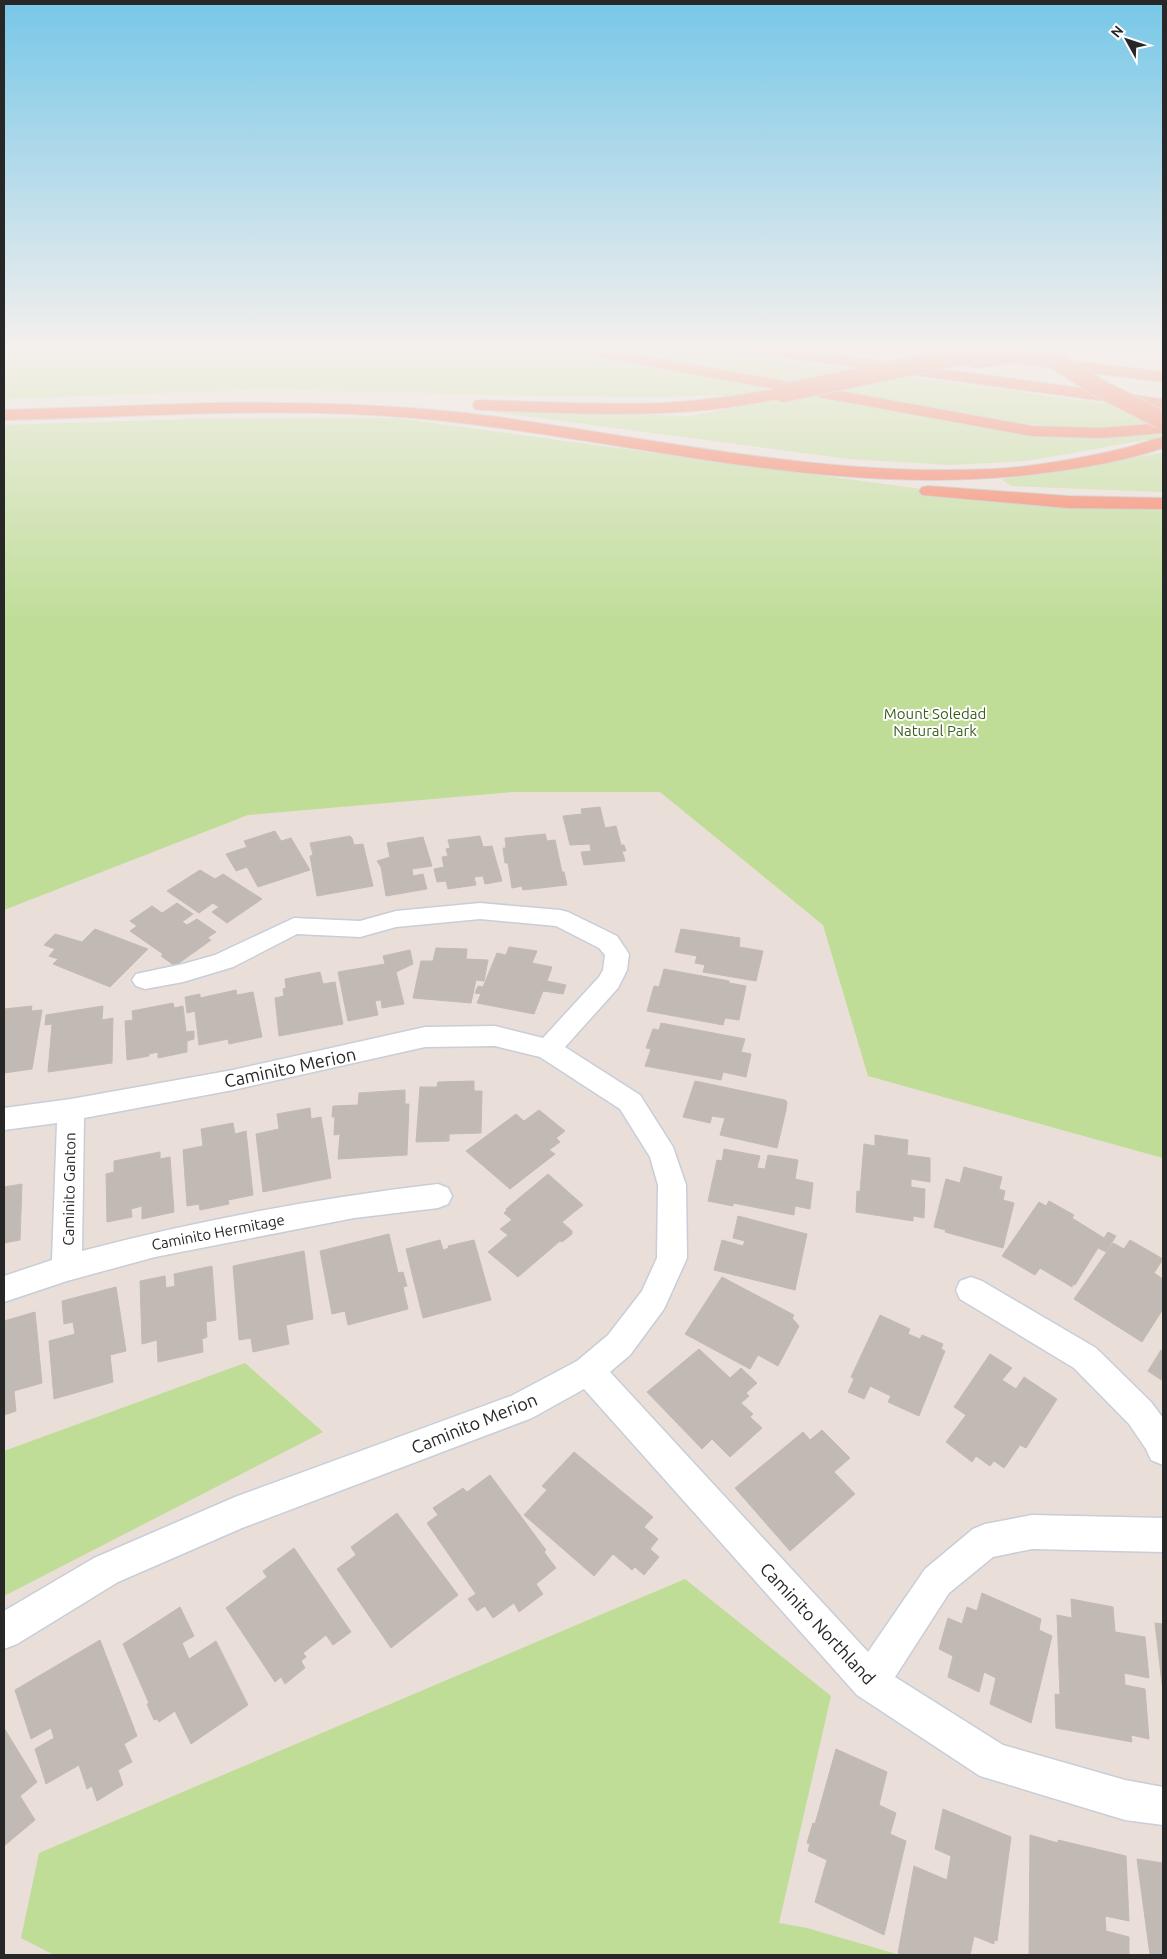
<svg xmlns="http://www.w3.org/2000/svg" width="1167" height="1959" viewBox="0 0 1167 1959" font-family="Ubuntu,sans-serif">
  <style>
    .green { fill: #bfdd97 }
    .building { fill: #c1bab4; stroke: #c4bab3 }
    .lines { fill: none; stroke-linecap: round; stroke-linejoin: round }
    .minor-casing { stroke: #c7ced8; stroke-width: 3 }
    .highway-casing { stroke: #bebebe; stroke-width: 2 }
    .minor { fill: #fff; fill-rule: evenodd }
    .highway { fill: #f57757; fill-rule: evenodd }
    .highway-bridge-casing { stroke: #bebebe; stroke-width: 20; stroke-linecap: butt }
    .highway-bridge { stroke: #f57757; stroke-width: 18 }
    .labels { text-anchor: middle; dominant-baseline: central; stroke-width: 4; stroke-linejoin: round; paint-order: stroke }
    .park-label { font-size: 15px; fill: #395e1c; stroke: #fff }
    .street-label { font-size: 15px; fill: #272727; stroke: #fff }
    .near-street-label { font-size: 18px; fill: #272727; stroke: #fff }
  </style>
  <rect width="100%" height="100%" fill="#e9ded8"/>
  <g class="green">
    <polygon points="4,349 569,349 742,383 1000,430 1055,437 1105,437 1088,429 1029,424 970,416 615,349 708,349 1107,404 1131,416 1163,429 1163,447 1145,440 1027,461 950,465 849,459 494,412 691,416 754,404 718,395 664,397 535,396 266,389 4,399"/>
    <polygon points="396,418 1003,500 1163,507 1163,1158 868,1076 823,925 660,792 512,792 248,815 4,910 4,425 192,419"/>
    <polygon points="1163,453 1163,492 1011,486 1001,479"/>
    <polygon points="245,1363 323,1432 4,1596 4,1451"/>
    <polygon points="685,1579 831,1696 779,1923 807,1928 900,1955 54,1955 21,1938 39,1853"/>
  </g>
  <g class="building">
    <polygon points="600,807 605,828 616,826 621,845 624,845 626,851 622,851 625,861 584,865 581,852 591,851 590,844 570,845 563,816 582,814 581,809"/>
    <polygon points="275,831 281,841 291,838 310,870 258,887 247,867 236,871 226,854 247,847 244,841"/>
    <polygon points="545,834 547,841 555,840 562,872 564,872 567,885 523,890 522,886 512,888 508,863 505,863 503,848 506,848 505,838"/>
    <polygon points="350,836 352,838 354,845 363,844 373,886 317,896 310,856 313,855 310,843"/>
    <polygon points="480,836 483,847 492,846 502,881 485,884 483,876 474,877 476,885 448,889 446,881 437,882 434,869 444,867 442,857 448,856 446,849 450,848 448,840"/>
    <polygon points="423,837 432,866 412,869 413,876 423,874 427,889 386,896 381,867 377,861 390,857 387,843"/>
    <polygon points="200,870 215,879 223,874 262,899 227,923 212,912 219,907 213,903 199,913 167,891"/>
    <polygon points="177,903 193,914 182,922 187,925 197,919 216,932 207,938 211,940 175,966 161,956 163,954 130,931 137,926 130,921 152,906 162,913"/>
    <polygon points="95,929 148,949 110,987 53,964 58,959 49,956 55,949 44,945 55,934 82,942"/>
    <polygon points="681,929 740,938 739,947 763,951 756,981 703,972 705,965 695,963 697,956 675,952"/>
    <polygon points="509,947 537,951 532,963 552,967 547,981 566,985 563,994 543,991 534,1014 477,1003 481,994 475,993 478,986 483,987 497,953 506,955"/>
    <polygon points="436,948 467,949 466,959 488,960 484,981 476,980 471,1003 413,998 421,961 433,961"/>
    <polygon points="410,950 413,964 396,972 404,1004 382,1008 381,1000 375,1001 378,1015 348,1021 338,972 385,964 383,956"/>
    <polygon points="664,969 729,981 729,983 746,986 739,1020 725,1018 723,1025 647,1011 654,986 659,987"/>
    <polygon points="320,972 323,984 335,982 343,1024 279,1036 275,998 284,996 283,989 286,988 285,979"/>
    <polygon points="236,990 237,995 253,992 262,1037 229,1044 228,1039 199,1045 195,1011 187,1013 185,997 200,994 200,998"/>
    <polygon points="173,1003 174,1008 183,1006 186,1032 194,1031 194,1039 187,1041 187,1052 158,1058 158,1052 149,1054 149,1056 127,1060 125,1021 133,1020 132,1011"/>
    <polygon points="32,1006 31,1011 42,1010 32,1069 4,1073 4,1009"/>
    <polygon points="103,1006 102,1020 113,1018 112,1063 48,1072 52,1024 45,1025 46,1015"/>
    <polygon points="661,1023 745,1039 741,1052 751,1054 746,1077 723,1072 721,1080 645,1066 651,1049 646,1048 653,1029 659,1030"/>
    <polygon points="474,1081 474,1091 482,1091 481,1133 449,1134 449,1141 416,1142 420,1087 437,1087 438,1082"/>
    <polygon points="695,1081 785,1100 787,1102 786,1110 777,1148 720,1135 725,1118 712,1116 710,1123 683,1117"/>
    <polygon points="405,1090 405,1104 409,1104 407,1155 338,1159 340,1134 334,1135 335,1117 332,1117 333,1106 358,1105 359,1093"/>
    <polygon points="310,1108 311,1119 321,1117 331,1178 263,1192 256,1134 279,1129 277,1114"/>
    <polygon points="539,1110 565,1131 556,1138 560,1142 549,1150 555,1154 510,1189 466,1151 516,1114 524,1121"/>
    <polygon points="233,1123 235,1134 246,1131 253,1195 228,1200 229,1204 200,1210 199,1204 187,1206 183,1150 203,1146 201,1129"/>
    <polygon points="875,1135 908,1140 907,1155 930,1158 930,1182 911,1179 911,1187 925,1189 924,1218 913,1216 913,1221 856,1212 857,1191 860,1192 864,1144 875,1146"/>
    <polygon points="724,1149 760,1156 757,1168 765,1169 768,1155 798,1160 795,1179 813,1183 810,1209 795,1206 794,1215 733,1203 733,1206 708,1201 717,1160 722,1161"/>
    <polygon points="160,1152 160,1159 170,1157 174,1212 142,1219 142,1206 131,1209 132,1217 107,1222 106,1174 114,1172 114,1161"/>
    <polygon points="964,1167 1002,1177 999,1189 1005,1191 1003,1200 1014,1203 1003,1248 945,1232 946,1230 934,1227 946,1179 960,1183"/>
    <polygon points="548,1174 583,1205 562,1222 572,1231 572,1234 562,1242 560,1241 518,1277 488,1252 508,1235 500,1229 512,1220 504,1213 507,1210 506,1209"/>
    <polygon points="22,1184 20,1240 4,1243 4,1187"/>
    <polygon points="1049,1201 1074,1215 1072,1218 1104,1238 1108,1232 1116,1236 1106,1252 1098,1248 1075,1285 1073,1284 1072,1287 1040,1268 1035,1275 1002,1256 1039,1202 1046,1206"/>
    <polygon points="738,1216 807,1234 795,1290 714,1270 722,1240 743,1246 745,1241 733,1238"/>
    <polygon points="389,1234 398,1273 403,1272 407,1286 403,1287 408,1309 348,1325 345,1311 332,1314 320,1251"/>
    <polygon points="440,1240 443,1250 449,1248 448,1246 474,1240 491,1300 423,1318 406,1249"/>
    <polygon points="1130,1240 1163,1259 1154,1273 1163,1279 1163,1309 1142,1342 1074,1299 1113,1243 1124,1249"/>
    <polygon points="304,1251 313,1319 286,1325 289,1344 253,1352 251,1338 239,1340 233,1266"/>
    <polygon points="212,1266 216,1320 206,1322 207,1337 202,1339 203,1352 158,1362 157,1340 142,1344 140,1281 165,1276 166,1288 175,1286 174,1274"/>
    <polygon points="722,1277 794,1315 792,1318 799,1326 778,1366 758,1355 750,1369 685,1334"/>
    <polygon points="116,1287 126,1351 110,1355 113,1382 54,1399 49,1341 75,1334 73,1322 64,1324 62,1301"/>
    <polygon points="35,1312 42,1383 14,1391 16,1411 4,1415 4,1321"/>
    <polygon points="880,1315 910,1329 908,1334 920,1339 922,1335 943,1344 941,1349 945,1351 919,1416 888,1402 891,1396 870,1386 864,1399 848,1392 854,1379 851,1377"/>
    <polygon points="699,1349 730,1378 741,1368 757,1383 746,1393 749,1396 741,1403 753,1414 750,1417 762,1428 730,1457 712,1439 702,1449 647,1392"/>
    <polygon points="1161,1350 1163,1351 1163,1381 1148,1371"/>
    <polygon points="990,1354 1012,1368 1002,1380 1016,1389 1024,1377 1057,1399 1026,1448 1020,1445 1004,1468 994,1461 990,1466 976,1456 972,1462 946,1442 966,1415 954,1407"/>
    <polygon points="822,1430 850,1458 834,1472 855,1494 790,1551 735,1488 803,1432 810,1440"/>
    <polygon points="574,1452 653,1517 644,1527 658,1539 650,1549 659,1557 644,1575 635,1567 632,1570 613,1554 594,1576 524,1515 547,1490 542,1486"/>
    <polygon points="490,1475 546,1550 544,1552 556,1568 536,1584 543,1594 519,1612 514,1603 493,1618 485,1606 477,1611 468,1599 476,1594 427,1523 438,1515 433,1508 463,1488 467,1492"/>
    <polygon points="397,1513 458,1595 391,1648 337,1569 356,1555 351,1547"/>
    <polygon points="294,1548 351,1632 333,1645 326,1635 303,1653 306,1657 301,1661 305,1668 285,1684 281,1677 275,1682 226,1608 267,1577 263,1571"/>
    <polygon points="982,1593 1041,1619 1039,1630 1052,1636 1031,1723 990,1704 996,1678 984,1672 979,1692 948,1677 953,1656 939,1649 948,1618 962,1624 967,1607 977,1611"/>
    <polygon points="1071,1599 1113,1607 1115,1632 1145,1637 1149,1678 1124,1673 1125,1685 1145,1689 1149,1739 1131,1735 1132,1742 1056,1728 1055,1694 1060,1695 1057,1615 1072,1618"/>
    <polygon points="180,1607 194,1636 182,1643 189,1659 216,1641 248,1705 191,1744 175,1711 159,1722 157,1719 154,1720 147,1704 149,1703 123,1644"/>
    <polygon points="1155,1623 1163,1624 1163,1692"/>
    <polygon points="100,1640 137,1736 124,1744 132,1762 118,1770 123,1785 97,1801 92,1786 87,1789 79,1765 46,1784 35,1749 54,1738 51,1728 31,1739 15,1690"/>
    <polygon points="4,1728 37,1782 20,1796 35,1820 4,1846"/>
    <polygon points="836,1749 887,1772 879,1805 896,1813 890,1834 906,1841 884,1935 815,1902 827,1860 808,1851 810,1844 807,1843 813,1823 815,1824"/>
    <polygon points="943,1809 1011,1837 997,1941 994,1940 994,1944 974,1936 970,1955 902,1955 898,1953 914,1866 947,1880 951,1856 935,1849"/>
    <polygon points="1030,1835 1058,1843 1058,1840 1126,1856 1129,1921 1105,1916 1106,1931 1129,1937 1129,1955 1029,1955"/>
    <polygon points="1137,1859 1163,1863 1163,1955 1150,1955"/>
  </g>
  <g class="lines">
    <defs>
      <g id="minor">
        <path d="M480 903 560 910 568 912 617 936 629 954 627 970 618 988 565 1047 640 1095 673 1147 686 1185 687 1258 664 1309 630 1355 610 1372 868 1652 925 1569 973 1529 985 1524 1032 1515 1163 1518V1552L1032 1549 993 1557 949 1593 895 1677 1003 1745 1125 1780 1163 1787V1825L1125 1820 980 1776 857 1695 584 1389 532 1418 242 1528 118 1582 17 1644 4 1649V1611L94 1558 235 1497 511 1396 577 1361 608 1335 642 1291 657 1258 658 1185 650 1157 620 1109 540 1057 495 1046 425 1047 233 1090 84 1118 82 1251C199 1220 318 1198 438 1184L448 1188 452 1196 448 1204 438 1208 354 1218 155 1257 67 1281 4 1302V1276L52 1260 57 1123 4 1130V1108L71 1099 233 1070 425 1027 495 1026 543 1038 599 977 603 970 605 955 599 948 556 926 480 919 396 927 360 937 297 934 233 967 183 982 145 989 136 986 132 980 136 974 183 964 215 955 294 918 360 921 396 911Z"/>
        <polygon points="971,1277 982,1281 1096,1348 1151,1402 1163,1418 1163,1465 1151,1460 1146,1449 1129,1424 1074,1368 960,1299 956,1290 960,1281"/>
      </g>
      <g id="highway">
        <path d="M577 349H607L1032 426 1102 428 1163 423V433L1102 438 1032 436 791 392 789 396C689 421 583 414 481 410L475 409 473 405 475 401 481 400C541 402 601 405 661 403 699 401 737 396 775 389L585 354 579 352Z"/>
        <polygon points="752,349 792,349 1163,399 1163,409 760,354 754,352"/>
        <polygon points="938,349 980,349 1163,372 1163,382 946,354 940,352"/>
        <path d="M209 403C306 402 402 404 498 417 663 440 825 477 992 469 1033 467 1082 458 1121 449 1135 446 1149 440 1163 437V448C1124 461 1084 468 1043 473 830 501 625 437 414 418 278 406 140 417 4 420V410Z"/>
        <polygon points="928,486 1068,496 1163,498 1163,509 1068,508 922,495 919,491 922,487"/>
      </g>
    </defs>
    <use href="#minor" class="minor-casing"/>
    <use href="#highway" class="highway-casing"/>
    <use href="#minor" class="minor"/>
    <use href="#highway" class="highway"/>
    <defs>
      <g id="highway-bridge">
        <polyline points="1039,349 1097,387 1160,419"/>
        <polyline points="974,359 1044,349"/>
        <polyline points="783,393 992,349"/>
      </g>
    </defs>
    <use href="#highway-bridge" class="highway-bridge-casing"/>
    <use href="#highway-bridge" class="highway-bridge"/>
  </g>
  <linearGradient id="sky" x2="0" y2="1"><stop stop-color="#77c7e8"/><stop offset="0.56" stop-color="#f5f0ed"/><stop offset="1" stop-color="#f5f0ed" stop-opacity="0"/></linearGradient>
  <rect width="1167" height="623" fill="url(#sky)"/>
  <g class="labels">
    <g class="park-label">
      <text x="935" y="713">Mount Soledad<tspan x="935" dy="17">Natural Park</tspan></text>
    </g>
    <g class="street-label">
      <text transform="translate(69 1189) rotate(-89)">Caminito Ganton</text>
      <text transform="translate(218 1232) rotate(-11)">Caminito Hermitage</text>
    </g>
    <g class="near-street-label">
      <text transform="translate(290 1067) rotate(-12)">Caminito Merion</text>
      <text transform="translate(474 1423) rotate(-22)">Caminito Merion</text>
      <text transform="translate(818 1623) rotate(47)">Caminito Northland</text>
    </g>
  </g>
  <rect width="1167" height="1959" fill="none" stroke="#272727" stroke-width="10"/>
  <g transform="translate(1127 40) rotate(310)" stroke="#ffffff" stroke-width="4" paint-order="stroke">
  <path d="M0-4L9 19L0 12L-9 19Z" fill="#272727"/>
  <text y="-8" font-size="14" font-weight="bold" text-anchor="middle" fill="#272727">N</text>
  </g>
</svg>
